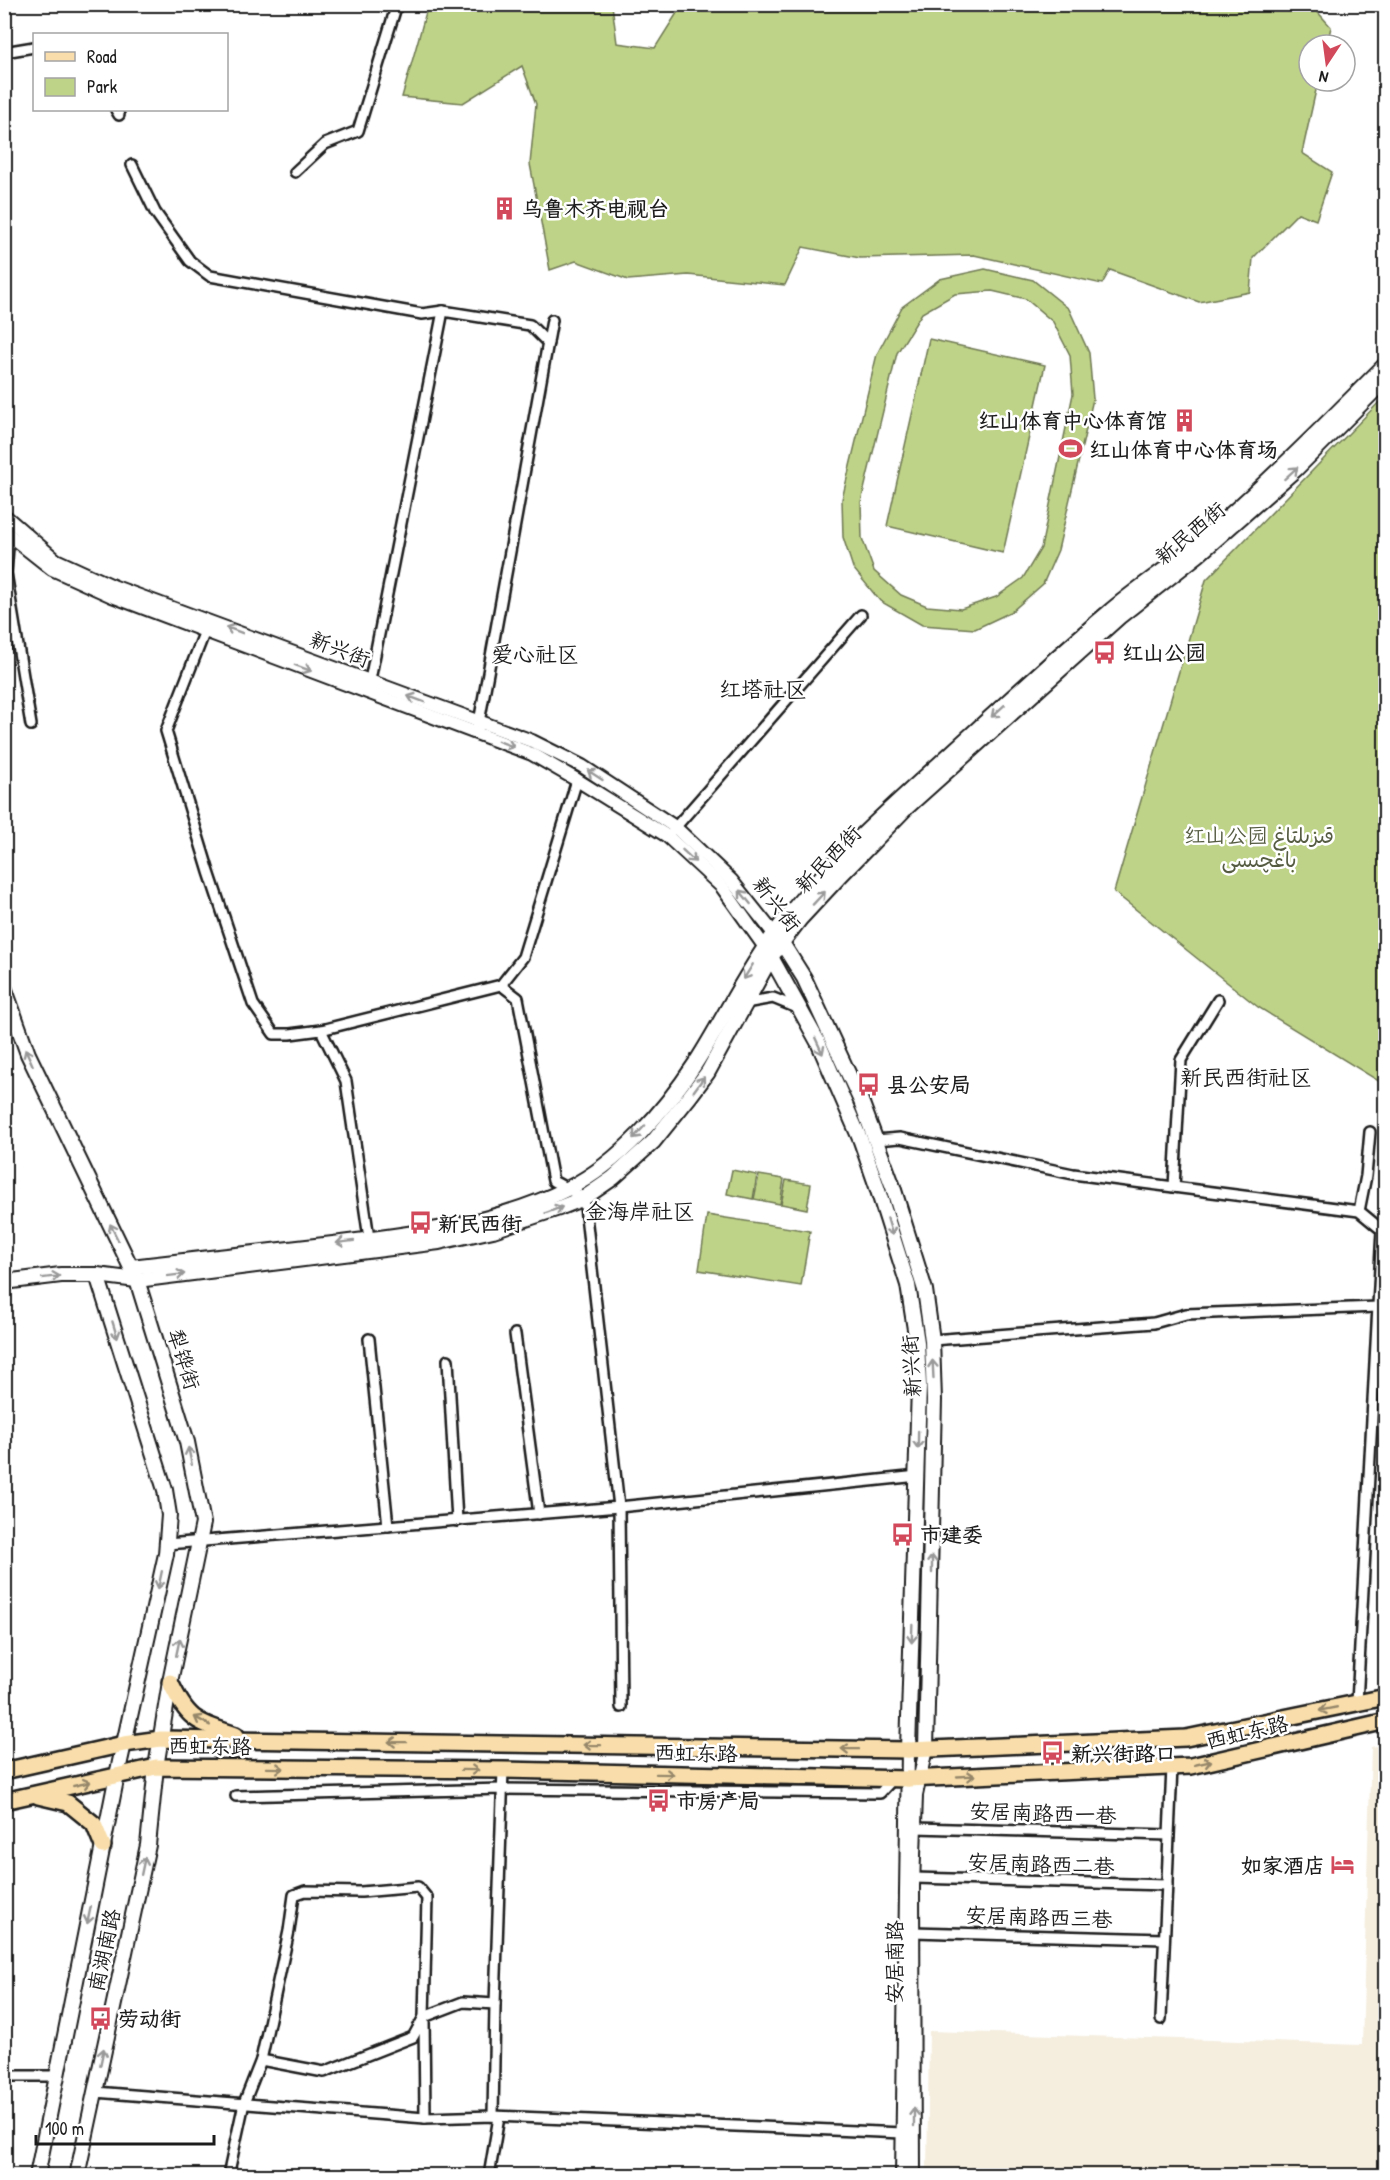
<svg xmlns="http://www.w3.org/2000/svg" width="1390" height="2180" viewBox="0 0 1390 2180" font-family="'Patrick Hand','Playpen Sans Arabic','LXGW WenKai TC',sans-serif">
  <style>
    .built { fill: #f5eedf }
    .green { fill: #bfd388; stroke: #6e7852; stroke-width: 1.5; fill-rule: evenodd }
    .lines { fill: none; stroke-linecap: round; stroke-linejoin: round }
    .minor-casing { stroke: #1c1c1c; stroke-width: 14 }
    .tertiary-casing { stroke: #1c1c1c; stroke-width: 16 }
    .secondary-casing { stroke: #1c1c1c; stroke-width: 18 }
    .primary-casing { stroke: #1c1c1c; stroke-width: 20 }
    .trunk-casing { stroke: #1c1c1c; stroke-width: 20 }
    .minor { stroke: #fff; stroke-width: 9 }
    .tertiary { stroke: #fff; stroke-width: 12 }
    .secondary { stroke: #fff; stroke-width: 14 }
    .primary { stroke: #f9deab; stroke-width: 15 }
    .trunk { stroke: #f9deab; stroke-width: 15 }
    .oneway { stroke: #999 }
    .oneway2 { stroke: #96876b }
    .labels { text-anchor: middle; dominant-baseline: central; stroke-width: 5; stroke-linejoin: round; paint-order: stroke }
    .poi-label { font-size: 21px; font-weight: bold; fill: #1c1c1c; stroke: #fff; text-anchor: start }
    .street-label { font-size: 21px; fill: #1c1c1c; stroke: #fff }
    .park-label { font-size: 21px; fill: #555c42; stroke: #fff }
    .neighbourhood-label { font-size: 22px; fill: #1c1c1c; stroke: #fff }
  </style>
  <rect width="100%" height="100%" fill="#fff"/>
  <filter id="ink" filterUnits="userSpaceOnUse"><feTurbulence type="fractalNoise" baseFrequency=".0167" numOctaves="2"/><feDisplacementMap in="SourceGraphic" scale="12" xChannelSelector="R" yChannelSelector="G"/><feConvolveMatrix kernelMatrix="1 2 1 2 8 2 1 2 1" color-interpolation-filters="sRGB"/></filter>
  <g filter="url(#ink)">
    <polygon class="built" points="1385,1744 1385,2175 927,2175 929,2031 1362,2045 1371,1747"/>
    <g class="green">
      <polygon points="428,5 612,5 617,43 655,48 682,5 1302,5 1314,8 1331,27 1327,45 1309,45 1309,81 1318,81 1302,153 1332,172 1316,220 1298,213 1253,258 1250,292 1199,302 1110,270 1102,284 974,255 860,258 803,247 785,285 688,275 628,280 576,261 550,270 530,164 536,104 522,66 463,103 402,97"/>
      <path d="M985 269 1033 280 1069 309 1089 353 1093 399 1058 550 1043 584 1011 612 975 629 922 625 880 601 853 568 843 537 842 499 877 354 902 307 940 279ZM992 291 1026 299 1053 322 1070 355 1073 394 1041 548 1023 578 996 597 961 609 927 606 901 595 874 571 862 538 861 502 897 353 922 313 955 294Z"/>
      <polygon points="929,339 1045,365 1003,553 887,526"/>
      <polygon points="1385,396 1385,1085 1258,1007 1114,892 1206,580"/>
      <polygon points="732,1170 757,1175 753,1199 727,1194"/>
      <polygon points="759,1175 784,1179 780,1204 754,1199"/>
      <polygon points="786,1180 811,1184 807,1209 781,1204"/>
      <polygon points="707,1215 810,1231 801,1286 699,1270"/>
    </g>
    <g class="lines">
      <defs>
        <g id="minor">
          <polyline points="4,52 34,47"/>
          <polyline points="116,110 119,115"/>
          <polyline points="132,165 155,212 190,261 210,276 422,314 443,311 530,325 548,343"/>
          <polyline points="295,172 325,144 358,131 397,4"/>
          <polyline points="9,535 6,573 31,725"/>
          <polyline points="205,631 166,731 209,872 253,1004 274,1034 290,1034 321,1030 501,985 523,957 577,780"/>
          <polyline points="369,685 443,311"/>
          <polyline points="478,728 552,320"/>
          <polyline points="673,830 861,615"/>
          <polyline points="501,985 518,998 553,1181 584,1198 619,1507 621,1707"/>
          <polyline points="745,1003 773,998 800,1009"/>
          <polyline points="321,1030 346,1081 370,1245"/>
          <polyline points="876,1140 900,1138 1073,1174 1359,1211 1382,1230 1357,1703"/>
          <polyline points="1174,1187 1181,1060 1218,1000"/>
          <polyline points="1359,1211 1366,1176 1370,1132"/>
          <polyline points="515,1334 539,1514"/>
          <polyline points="369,1339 388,1526"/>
          <polyline points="932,1340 1154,1323 1186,1314 1378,1307"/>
          <polyline points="448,1360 457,1521"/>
          <polyline points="167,1544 619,1507 918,1476"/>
          <polyline points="236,1796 502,1789 880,1793 893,1779"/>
          <polyline points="915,1828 1169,1835"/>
          <polyline points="914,1878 1167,1885"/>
          <polyline points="913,1932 1164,1939"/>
          <polyline points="1161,2019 1172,1767"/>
          <polyline points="261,2060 324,2072 413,2037 424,2017 463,2002 495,2004"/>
          <polyline points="4,2076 56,2076"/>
          <polyline points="95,2092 425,2118 493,2116 903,2133"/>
          <polyline points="493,2116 495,2004 503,1770"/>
          <polyline points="228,2176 244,2103 261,2060 289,1931 294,1895 305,1891 361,1892 418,1887 427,1898 424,2017 425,2118"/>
          <polyline points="489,2176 499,2117"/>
        </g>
        <g id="tertiary">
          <polyline points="4,515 56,560 115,587 532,741 582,766 675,827 731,880 779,940"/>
          <polyline points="4,531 52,569 112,596 532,754 577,780 667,836 722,887 769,953"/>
          <polyline points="902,2176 908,1750"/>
          <polyline points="914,2176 913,1886 916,1795 926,1749"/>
        </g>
        <g id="secondary">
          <polyline points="782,943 804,978 861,1101 893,1187 925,1290 932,1340 934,1400 926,1749"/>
          <polyline points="771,957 818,1042 861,1141 876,1184 908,1285 917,1342 919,1386 908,1750"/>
          <polyline points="4,987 28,1054 137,1280 187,1442 203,1523 170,1682 156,1767 148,1845 77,2176"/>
          <path d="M131 1267C198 1259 266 1252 333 1244 413 1234 495 1225 569 1188 619 1163 664 1111 695 1064 723 1021 744 974 775 933 818 874 873 824 927 775 987 721 1046 665 1108 613 1137 588 1169 568 1198 543 1264 487 1325 425 1386 364"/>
          <polyline points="4,1282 61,1275 97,1275 137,1280 439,1242 493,1230 559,1208 584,1198 613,1178 653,1142 690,1096 708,1072 771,957 800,919 840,876 906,808 1119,617 1198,555 1296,469 1386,379"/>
          <polyline points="37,2176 117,1775 166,1554 169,1515 165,1490 97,1275"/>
        </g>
        <g id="primary">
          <path d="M170 1682C188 1721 197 1722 236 1735"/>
          <polyline points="4,1771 124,1744 161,1739 908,1750"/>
          <polyline points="38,1796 68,1803 94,1824 103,1846"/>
          <polyline points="4,1801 156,1767 503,1770 908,1779"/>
        </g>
        <g id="trunk">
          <polyline points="908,1750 1186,1738 1386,1697"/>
          <polyline points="908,1779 1191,1766 1386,1721"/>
        </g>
      </defs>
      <use href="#minor" class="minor-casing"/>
      <use href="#tertiary" class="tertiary-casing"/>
      <use href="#secondary" class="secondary-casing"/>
      <use href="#primary" class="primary-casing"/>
      <use href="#trunk" class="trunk-casing"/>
      <use href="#minor" class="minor"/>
      <use href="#tertiary" class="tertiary"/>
      <use href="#secondary" class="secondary"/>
      <use href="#primary" class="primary"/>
      <use href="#trunk" class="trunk"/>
    </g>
    <defs><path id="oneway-shaft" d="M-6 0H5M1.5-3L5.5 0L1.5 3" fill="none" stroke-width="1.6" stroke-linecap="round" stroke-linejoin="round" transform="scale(1.5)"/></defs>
    <g class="oneway">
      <use href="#oneway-shaft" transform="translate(1291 473) rotate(-42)"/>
      <use href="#oneway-shaft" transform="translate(234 630) rotate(-159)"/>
      <use href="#oneway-shaft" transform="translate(303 668) rotate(21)"/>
      <use href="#oneway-shaft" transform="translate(416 699) rotate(-160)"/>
      <use href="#oneway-shaft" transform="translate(998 711) rotate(138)"/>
      <use href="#oneway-shaft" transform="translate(506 744) rotate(21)"/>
      <use href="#oneway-shaft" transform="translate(595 775) rotate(-147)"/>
      <use href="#oneway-shaft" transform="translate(689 856) rotate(43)"/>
      <use href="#oneway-shaft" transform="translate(745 897) rotate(-129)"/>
      <use href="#oneway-shaft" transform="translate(819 898) rotate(-47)"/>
      <use href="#oneway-shaft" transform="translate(748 972) rotate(122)"/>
      <use href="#oneway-shaft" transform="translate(819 1046) rotate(65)"/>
      <use href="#oneway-shaft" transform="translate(29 1057) rotate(-114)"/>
      <use href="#oneway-shaft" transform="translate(699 1084) rotate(-54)"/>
      <use href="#oneway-shaft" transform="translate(639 1132) rotate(133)"/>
      <use href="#oneway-shaft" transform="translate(554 1210) rotate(-20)"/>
      <use href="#oneway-shaft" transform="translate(890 1227) rotate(73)"/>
      <use href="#oneway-shaft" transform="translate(114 1232) rotate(-116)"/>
      <use href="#oneway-shaft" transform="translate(345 1242) rotate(173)"/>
      <use href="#oneway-shaft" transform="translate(176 1275) rotate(-7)"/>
      <use href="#oneway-shaft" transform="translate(51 1277) rotate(-7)"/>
      <use href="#oneway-shaft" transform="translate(115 1330) rotate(73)"/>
      <use href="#oneway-shaft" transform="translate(933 1369) rotate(-93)"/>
      <use href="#oneway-shaft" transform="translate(918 1440) rotate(91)"/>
      <use href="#oneway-shaft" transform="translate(190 1456) rotate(-102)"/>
      <use href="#oneway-shaft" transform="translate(932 1564) rotate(-90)"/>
      <use href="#oneway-shaft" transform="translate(160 1580) rotate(102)"/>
      <use href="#oneway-shaft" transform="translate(912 1634) rotate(92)"/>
      <use href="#oneway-shaft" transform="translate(178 1647) rotate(-78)"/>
      <use href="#oneway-shaft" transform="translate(143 1866) rotate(-78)"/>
      <use href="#oneway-shaft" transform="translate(89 1915) rotate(102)"/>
      <use href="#oneway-shaft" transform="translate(102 2057) rotate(-78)"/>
      <use href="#oneway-shaft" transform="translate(914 2117) rotate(-90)"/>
    </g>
    <g class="oneway2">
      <use href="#oneway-shaft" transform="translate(1328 1709) rotate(169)"/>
      <use href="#oneway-shaft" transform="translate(202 1721) rotate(-151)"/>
      <use href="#oneway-shaft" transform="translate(397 1742) rotate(-179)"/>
      <use href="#oneway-shaft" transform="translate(592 1745) rotate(-179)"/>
      <use href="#oneway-shaft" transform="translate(850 1749) rotate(-179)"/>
      <use href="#oneway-shaft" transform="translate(1203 1763) rotate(-13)"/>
      <use href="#oneway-shaft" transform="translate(275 1768) rotate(1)"/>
      <use href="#oneway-shaft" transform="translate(470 1770) rotate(1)"/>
      <use href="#oneway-shaft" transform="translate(665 1774) rotate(1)"/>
      <use href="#oneway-shaft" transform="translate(966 1776) rotate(-3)"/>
      <use href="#oneway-shaft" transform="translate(82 1784) rotate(-13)"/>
    </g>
  </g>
  <defs>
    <symbol id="building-bare" viewBox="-9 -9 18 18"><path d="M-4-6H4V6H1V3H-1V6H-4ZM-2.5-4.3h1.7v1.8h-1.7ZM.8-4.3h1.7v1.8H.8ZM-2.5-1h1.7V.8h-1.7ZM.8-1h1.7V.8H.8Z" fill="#d1495b" stroke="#fff" stroke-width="2.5" paint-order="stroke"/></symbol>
    <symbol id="stadium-bare" viewBox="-9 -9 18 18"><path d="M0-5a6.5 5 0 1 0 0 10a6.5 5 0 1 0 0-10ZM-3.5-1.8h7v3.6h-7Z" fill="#d1495b" stroke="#fff" stroke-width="2.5" paint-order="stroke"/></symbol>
    <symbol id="bus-bare" viewBox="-9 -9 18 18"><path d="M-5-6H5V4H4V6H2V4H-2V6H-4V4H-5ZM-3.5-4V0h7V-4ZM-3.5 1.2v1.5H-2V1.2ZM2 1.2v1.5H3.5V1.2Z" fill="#d1495b" stroke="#fff" stroke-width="2.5" paint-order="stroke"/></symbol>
    <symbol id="hotel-bare" viewBox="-9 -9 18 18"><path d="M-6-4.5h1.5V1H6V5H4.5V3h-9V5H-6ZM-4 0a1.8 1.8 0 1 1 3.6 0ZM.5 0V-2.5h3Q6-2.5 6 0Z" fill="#d1495b" stroke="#fff" stroke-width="2.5" paint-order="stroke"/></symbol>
  </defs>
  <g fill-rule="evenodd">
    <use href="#building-bare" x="488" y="192" width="33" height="33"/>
    <use href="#building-bare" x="1168" y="404" width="33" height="33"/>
    <use href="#stadium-bare" x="1054" y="432" width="33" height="33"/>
    <use href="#bus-bare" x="1088" y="636" width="33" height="33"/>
    <use href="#bus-bare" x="852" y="1068" width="33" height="33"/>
    <use href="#bus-bare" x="404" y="1206" width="33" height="33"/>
    <use href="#bus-bare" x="886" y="1518" width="33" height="33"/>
    <use href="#bus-bare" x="1036" y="1736" width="33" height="33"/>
    <use href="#bus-bare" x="642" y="1784" width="33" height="33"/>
    <use href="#hotel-bare" x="1326" y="1848" width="33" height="33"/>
    <use href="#bus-bare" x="84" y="2002" width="33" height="33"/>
  </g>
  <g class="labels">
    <g class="poi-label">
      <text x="522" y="208">乌鲁木齐电视台</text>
      <text x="1167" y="420" text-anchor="end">红山体育中心体育馆</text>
      <text x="1089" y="449">红山体育中心体育场</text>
      <text x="1122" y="652">红山公园</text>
      <text x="887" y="1084">县公安局</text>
      <text x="438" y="1223">新民西街</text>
      <text x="920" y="1534">市建委</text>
      <text x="1071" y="1753">新兴街路口</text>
      <text x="676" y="1800">市房产局</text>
      <text x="1325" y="1865" text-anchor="end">如家酒店</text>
      <text x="118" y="2018">劳动街</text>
    </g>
    <g class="street-label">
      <text transform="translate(1190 533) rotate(-40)">新民西街</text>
      <text transform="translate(340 649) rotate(21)">新兴街</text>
      <text transform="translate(828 859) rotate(-46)">新民西街</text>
      <text transform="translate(777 904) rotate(52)">新兴街</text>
      <text transform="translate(184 1359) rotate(73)">犁铧街</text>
      <text transform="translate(911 1366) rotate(-93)">新兴街</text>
      <text transform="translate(1247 1732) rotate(-13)">西虹东路</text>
      <text transform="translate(210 1746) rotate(1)">西虹东路</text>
      <text transform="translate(696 1753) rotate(1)">西虹东路</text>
      <text transform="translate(1043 1813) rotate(2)">安居南路西一巷</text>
      <text transform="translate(1041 1864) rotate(2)">安居南路西二巷</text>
      <text transform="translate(1039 1917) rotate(2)">安居南路西三巷</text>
      <text transform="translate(104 1950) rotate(-78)">南湖南路</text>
      <text transform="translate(894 1962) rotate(-90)">安居南路</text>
    </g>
    <g class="park-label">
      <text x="1259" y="835">红山公园 قىزىلتاغ<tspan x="1259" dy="24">باغچىسى</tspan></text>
    </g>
    <g class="neighbourhood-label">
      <text x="535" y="654">爱心社区</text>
      <text x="763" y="689">红塔社区</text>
      <text x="1246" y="1077">新民西街社区</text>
      <text x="640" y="1211">金海岸社区</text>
    </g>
  </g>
  <rect width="1390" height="2180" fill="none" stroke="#fff" stroke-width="24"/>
  <rect x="12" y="12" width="1366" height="2156" fill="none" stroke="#1c1c1c" stroke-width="2" filter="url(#ink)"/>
  <rect x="33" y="33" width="195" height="78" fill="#ffffff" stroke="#a4a4a4" stroke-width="1.5"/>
  <rect x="45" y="52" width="30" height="9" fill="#f9deab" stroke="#a4a4a4" stroke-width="1.5"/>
  <text x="87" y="63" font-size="18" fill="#1c1c1c">Road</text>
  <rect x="45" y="78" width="30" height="18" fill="#bfd388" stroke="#a4a4a4" stroke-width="1.5"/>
  <text x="87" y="93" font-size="18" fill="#1c1c1c">Park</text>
  <g transform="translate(1327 63) rotate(193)"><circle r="28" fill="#ffffff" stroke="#a4a4a4" stroke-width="1.5"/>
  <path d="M0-4.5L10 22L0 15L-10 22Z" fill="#d1495b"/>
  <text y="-9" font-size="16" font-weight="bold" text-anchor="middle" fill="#1c1c1c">N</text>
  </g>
  <path d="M36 2135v9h178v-9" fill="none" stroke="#1c1c1c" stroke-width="3"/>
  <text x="45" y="2135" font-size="18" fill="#1c1c1c" stroke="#ffffff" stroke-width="4.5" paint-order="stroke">100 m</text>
</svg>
